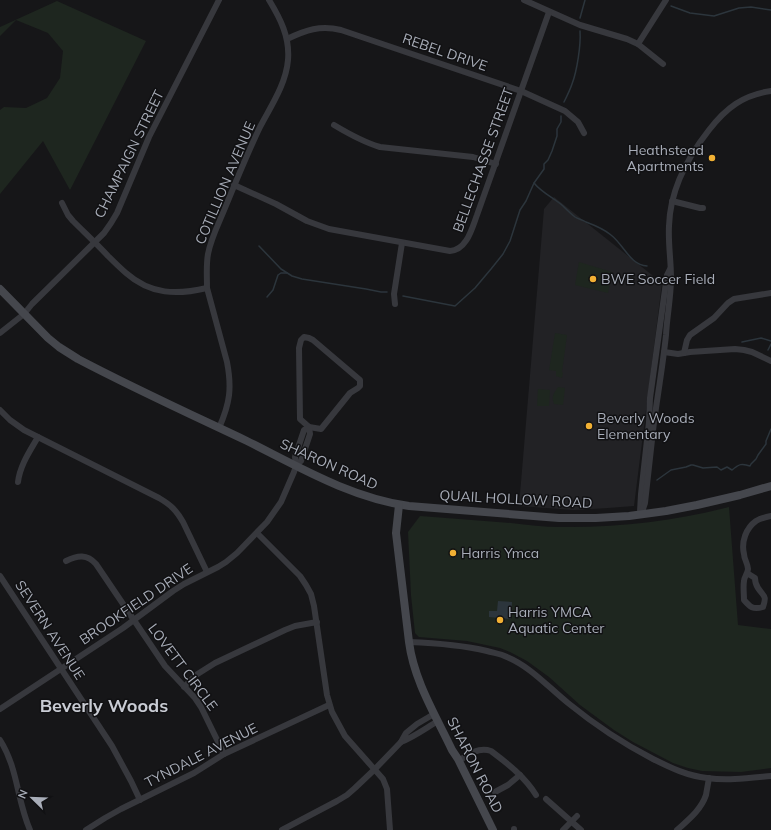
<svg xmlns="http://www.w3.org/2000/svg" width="771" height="830" viewBox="0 0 771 830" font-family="Mulish,sans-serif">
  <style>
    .built { fill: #222225 }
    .green { fill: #1e261f }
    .water { fill: #2c353c }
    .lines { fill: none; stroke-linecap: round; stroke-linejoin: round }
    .stream { stroke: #2c353c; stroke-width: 1.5 }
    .minor { stroke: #37383d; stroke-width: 6 }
    .secondary { stroke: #45474d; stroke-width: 8 }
    .poi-dot { fill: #f2b134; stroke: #111113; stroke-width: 1.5 }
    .labels { text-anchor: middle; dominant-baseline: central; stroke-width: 3; stroke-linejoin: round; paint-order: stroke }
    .street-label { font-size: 14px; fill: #a8adb8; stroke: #111113 }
    .poi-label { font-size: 14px; fill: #a8adb8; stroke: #111113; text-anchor: start }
    .district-label { font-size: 18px; font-weight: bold; fill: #c9ccd4; stroke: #111113 }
  </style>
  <rect width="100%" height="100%" fill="#161618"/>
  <polygon class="built" points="554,197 662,283 634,506 608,508 574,510 519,506 544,209"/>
  <g class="green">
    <polygon points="57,1 146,41 70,190 43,141 0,194 0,110 4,107 26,108 47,98 60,78 63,51 48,33 16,20 0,36 0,27"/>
    <polygon points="579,262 612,272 608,293 575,285"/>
    <polygon points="555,333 567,335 562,372 563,373 562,378 556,376 556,371 549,370"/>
    <path d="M558 387 565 388 563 405 554 404C551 395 554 394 558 387Z"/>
    <polygon points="538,389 550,390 549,406 537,406"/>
    <path d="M729 507 738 625 771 629V768L741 772 702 771 688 768 673 763 633 742 614 730 580 705 549 677 527 661 510 652 500 648 467 641 419 637 415 633 411 595 408 532 420 516C451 518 481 521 511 523 528 525 544 527 560 527 618 528 674 521 729 507Z"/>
  </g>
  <polygon class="water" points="498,601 512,602 511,619 489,617 489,611 497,611"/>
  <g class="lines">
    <g class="stream">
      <polyline points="671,6 690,13 714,16 739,8 751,7 771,10"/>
      <polyline points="580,18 585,0"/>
      <path d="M564 102C567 96 570 90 572 84 577 71 581 45 580 31"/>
      <path d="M534 183C542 193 554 198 563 206 567 210 571 214 575 217 578 219 583 220 586 222 594 225 604 229 611 235 624 245 630 265 647 266"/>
      <polyline points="259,246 281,269 292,276 302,279 366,289 381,292 387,292"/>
      <polyline points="403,296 455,306 475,288 491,269 503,254 510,241 520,210 526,201 534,183 544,169 544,164 548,160 552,151 557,136 557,129 561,122 561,116"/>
      <polyline points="267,297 273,290 278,275 281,273 287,273"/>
      <polyline points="742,342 761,338 771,341"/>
      <polyline points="768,350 771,344"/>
      <path d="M657 480 671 470 686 467 691 465H693L703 468 717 467 721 470 727 467 732 470C739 464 742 463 750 466L751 464 756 459 758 455 766 444V441L771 429"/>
    </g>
    <g class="minor">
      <polyline points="524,0 580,25 627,39 638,44 663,64"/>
      <path d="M287 39C306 30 320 25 341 30L521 91 565 111 578 122 584 133"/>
      <polyline points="638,44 666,0"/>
      <path d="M334 125C349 134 363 142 380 147L473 157 496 164"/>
      <path d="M234 185 276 204 307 221 329 229 450 251C467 250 472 228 477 215L549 12"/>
      <polyline points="672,201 700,208 703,208"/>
      <path d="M62 203 68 215 73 221C85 233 97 244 108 256 114 262 120 268 126 273 151 295 177 295 207 288"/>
      <polyline points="395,304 394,294 402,243"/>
      <polyline points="0,333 24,314 32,304 104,233 111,223 117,213 149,137 219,0"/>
      <polygon points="304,337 309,338 313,340 360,380 360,386 358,388 350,393 321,429 309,427 300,419 299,348 301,340"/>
      <polyline points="664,352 678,354 690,352 735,349 744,350 752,352 771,361"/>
      <polyline points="684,353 687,340 690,335 714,318 728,303 734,299 740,298 771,293"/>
      <path d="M0 410 10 420 24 430 159 498C171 505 176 510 183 522L207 572"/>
      <path d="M219 428C230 403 232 388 227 362L207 288C207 276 206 265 208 254 211 238 219 223 225 208 236 181 247 154 260 127 271 106 286 84 288 60 290 37 280 18 269 0"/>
      <path d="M18 482C20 465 30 451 38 437"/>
      <polyline points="640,512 641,494 649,422 650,398 667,275 670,269"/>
      <path d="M641 515 645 503C648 476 651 449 654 422 658 393 663 364 666 335 667 316 671 297 671 278 671 260 668 243 669 226 670 190 687 158 709 130 726 108 743 95 771 91"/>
      <polyline points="257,533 300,576 306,585 311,594 314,606 327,695 332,712 345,736 383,779 387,789 390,830"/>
      <path d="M66 561C78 555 87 554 96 564L165 666 195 698 201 707 224 754"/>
      <path d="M747 573 755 578C755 581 756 585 758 588 764 597 767 595 763 607 753 610 750 607 744 600 744 593 743 587 744 581 744 577 748 573 748 569 748 564 744 559 744 554 741 542 746 528 756 521 761 518 766 517 771 516"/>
      <polyline points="0,576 112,746 131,781 140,800"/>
      <path d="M409 642C435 643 462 645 487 651 494 653 501 654 507 657 531 667 548 687 568 703 595 725 622 743 653 759 671 768 688 776 707 778 728 781 750 778 771 776"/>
      <polyline points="184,687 196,675 215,663 285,630 295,626 317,622"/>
      <polyline points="0,709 123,628 173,591 184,584 218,567 226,562 237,553 267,522 281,502 294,472 296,466 295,457 304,430 309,427 310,434 301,461 296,466"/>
      <path d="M434 714 417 724 406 733 401 742C414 737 426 728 438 721"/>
      <path d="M0 740C18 768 17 801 30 830"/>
      <path d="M459 761C468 754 479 747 491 751 507 763 525 777 536 795"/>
      <polyline points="495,792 508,785 520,775"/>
      <polyline points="546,799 581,830"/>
      <polyline points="514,829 514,830"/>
      <polyline points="86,830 105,818 121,809 194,773 224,754 329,705"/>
      <polyline points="282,830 337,801 347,795 355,788 375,769 401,742"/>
      <polyline points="563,830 577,816"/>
      <path d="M677 830C688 820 701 810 706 795 707 789 708 784 709 778"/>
    </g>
    <g class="secondary">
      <path d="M0 289 48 338 59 347 78 359C133 388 190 414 247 441 299 467 351 498 409 506L559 518H596L629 516 666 511 697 505 740 495 771 486"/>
      <path d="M399 505 396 533 409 642C414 681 436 716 452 750L458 759 493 830"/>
    </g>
  </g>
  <g class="poi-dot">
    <circle cx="712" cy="158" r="4"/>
    <circle cx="593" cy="279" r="4"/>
    <circle cx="589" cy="426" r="4"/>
    <circle cx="453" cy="553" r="4"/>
    <circle cx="500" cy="620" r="4"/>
  </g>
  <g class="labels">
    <g class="street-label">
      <text transform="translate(445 52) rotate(19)">REBEL DRIVE</text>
      <text transform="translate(129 154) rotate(-64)">CHAMPAIGN STREET</text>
      <text transform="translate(483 160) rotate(-70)">BELLECHASSE STREET</text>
      <text transform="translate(225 183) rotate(-67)">COTILLION AVENUE</text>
      <text transform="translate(329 464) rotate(24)">SHARON ROAD</text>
      <text transform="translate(516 499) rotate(3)">QUAIL HOLLOW ROAD</text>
      <text transform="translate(136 604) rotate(-34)">BROOKFIELD DRIVE</text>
      <text transform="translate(50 630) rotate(57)">SEVERN AVENUE</text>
      <text transform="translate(183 667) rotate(53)">LOVETT CIRCLE</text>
      <text transform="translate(201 755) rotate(-27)">TYNDALE AVENUE</text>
      <text transform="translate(475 765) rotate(63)">SHARON ROAD</text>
    </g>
    <g class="poi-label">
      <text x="704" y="150" text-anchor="end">Heathstead<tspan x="704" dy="16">Apartments</tspan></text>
      <text x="601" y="279">BWE Soccer Field</text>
      <text x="597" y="418">Beverly Woods<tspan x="597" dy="16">Elementary</tspan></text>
      <text x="461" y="553">Harris Ymca</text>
      <text x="508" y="612">Harris YMCA<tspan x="508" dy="16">Aquatic Center</tspan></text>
    </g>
    <g class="district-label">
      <text x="104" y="705">Beverly Woods</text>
    </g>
  </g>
  <g transform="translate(32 798) rotate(293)" stroke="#111113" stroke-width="3" paint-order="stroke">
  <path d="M0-3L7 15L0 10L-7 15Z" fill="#a8adb8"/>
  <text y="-6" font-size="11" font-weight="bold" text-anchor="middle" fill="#a8adb8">N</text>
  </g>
</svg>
